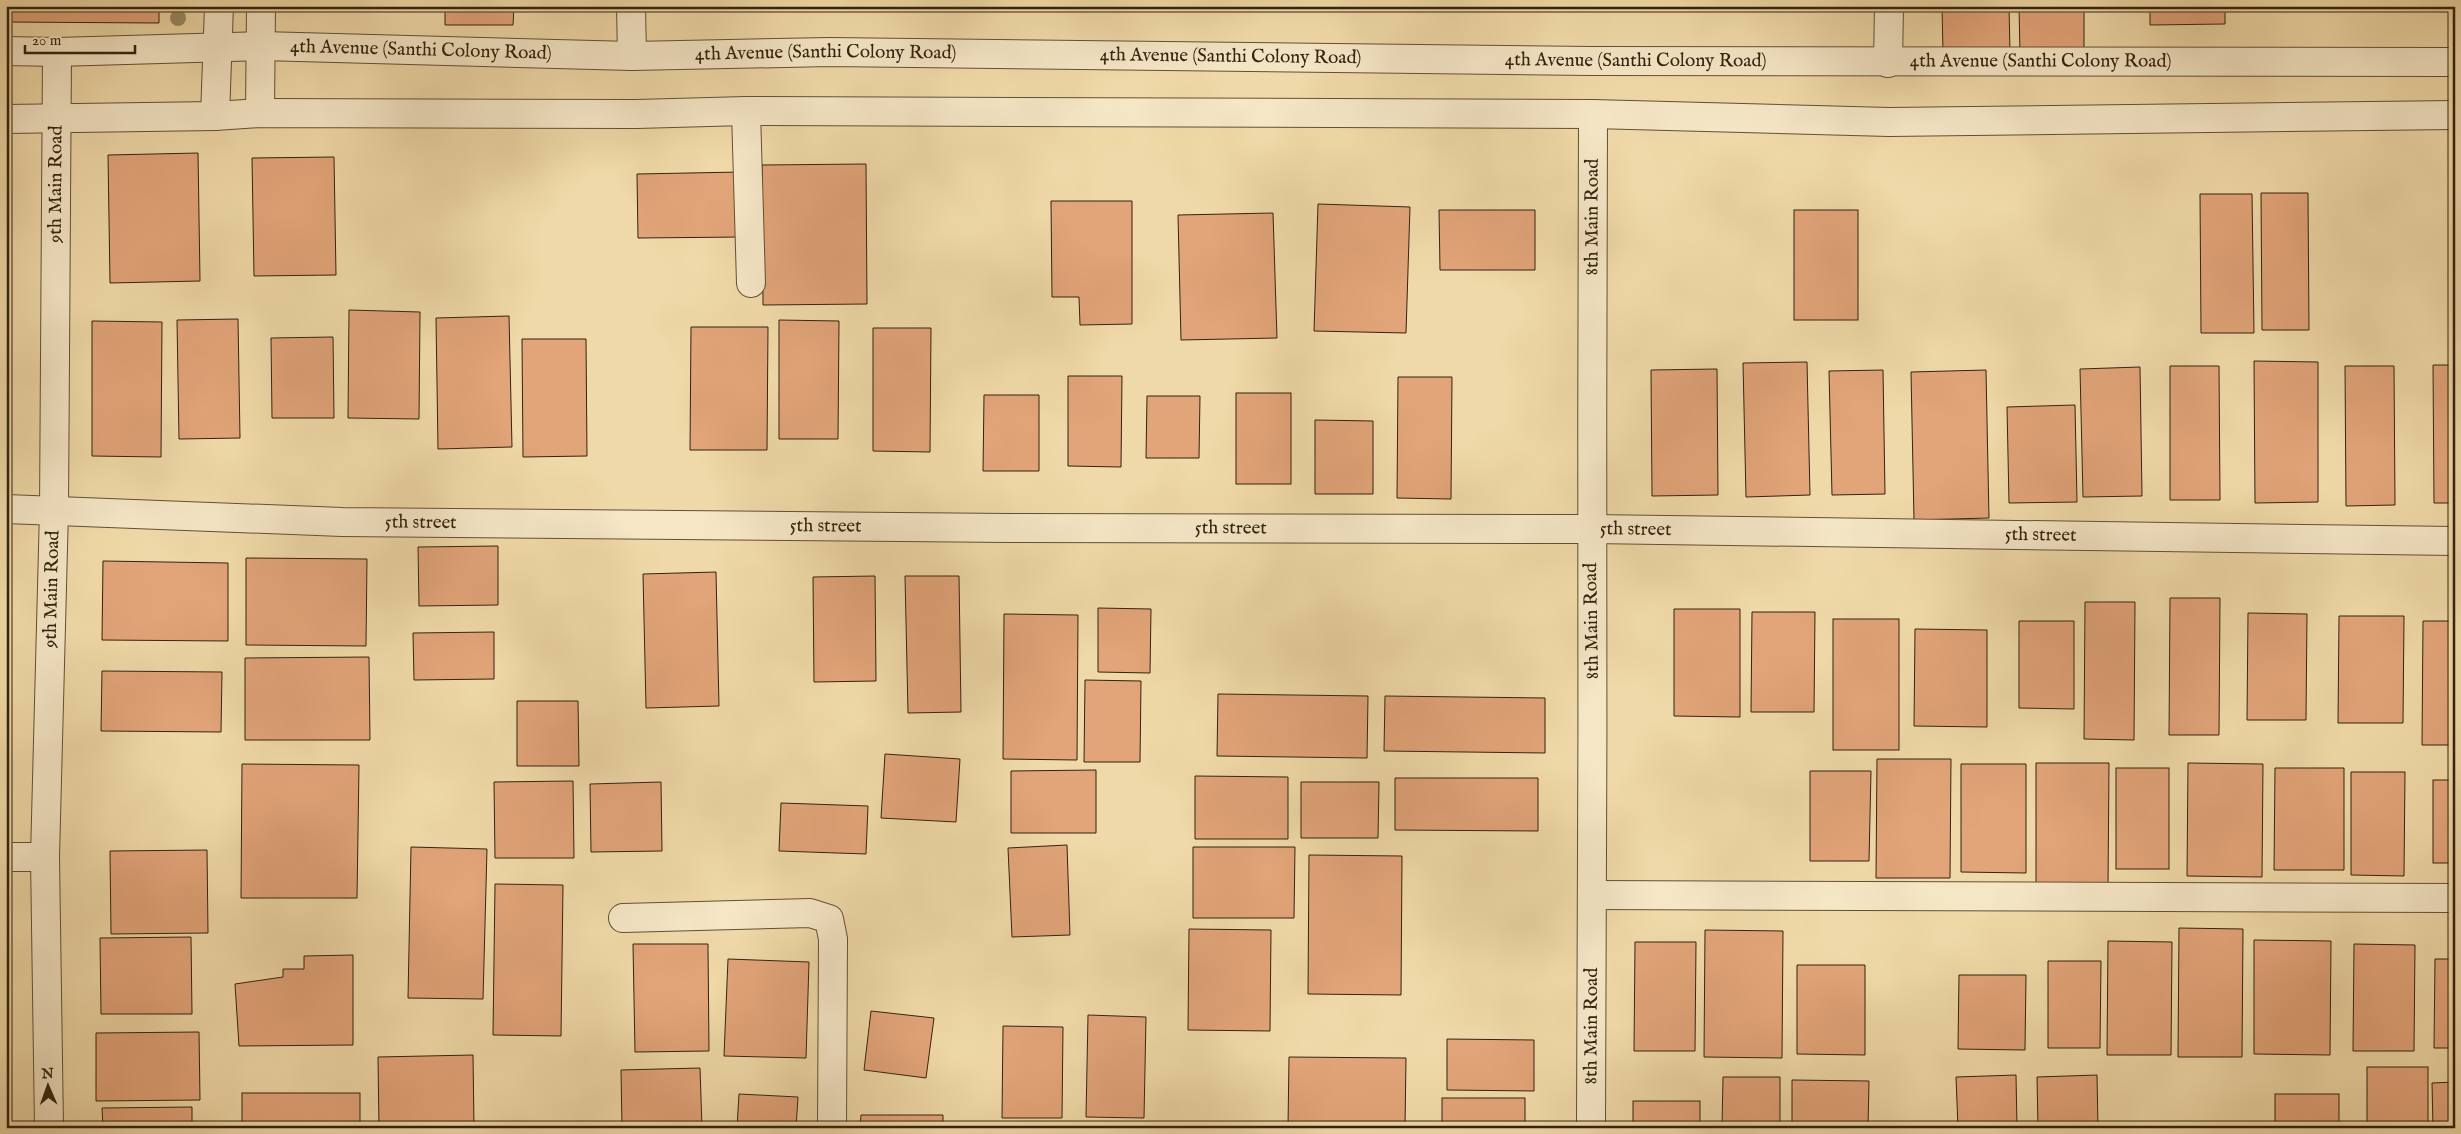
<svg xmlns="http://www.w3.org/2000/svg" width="2461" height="1134" viewBox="0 0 2461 1134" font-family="'IM FELL English',serif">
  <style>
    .building { fill: #e2a479; stroke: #33230f }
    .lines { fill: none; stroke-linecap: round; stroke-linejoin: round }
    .minor-casing { stroke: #625035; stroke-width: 30 }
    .tertiary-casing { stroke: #625035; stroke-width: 30 }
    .minor { stroke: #f5e6c6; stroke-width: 28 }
    .tertiary { stroke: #f5e6c6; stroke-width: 28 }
    .tree { fill: #9b8a64 }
    .labels { text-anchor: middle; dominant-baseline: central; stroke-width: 4; stroke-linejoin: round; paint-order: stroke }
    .street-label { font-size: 19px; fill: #33230f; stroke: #f5e6c6 }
  </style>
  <rect width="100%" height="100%" fill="#f0d9a8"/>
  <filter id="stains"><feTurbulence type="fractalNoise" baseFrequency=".004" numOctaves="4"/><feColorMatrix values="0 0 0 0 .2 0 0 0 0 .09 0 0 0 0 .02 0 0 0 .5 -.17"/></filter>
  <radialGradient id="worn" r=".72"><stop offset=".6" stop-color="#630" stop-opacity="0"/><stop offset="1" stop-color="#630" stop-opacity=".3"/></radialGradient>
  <g class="building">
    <polygon points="6,6 159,6 159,23 6,22"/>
    <polygon points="445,6 514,6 513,25 445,25"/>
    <polygon points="1166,6 1220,6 1220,9 1166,10"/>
    <polygon points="1942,6 2009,6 2010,52 1943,53"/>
    <polygon points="2019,6 2084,6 2084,53 2020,54"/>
    <polygon points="2150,6 2225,6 2225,24 2150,25"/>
    <polygon points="198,153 200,281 110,283 108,155"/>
    <polygon points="334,157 336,275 254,276 252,158"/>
    <polygon points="866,164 867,304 763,305 762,165"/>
    <polygon points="741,172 742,237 638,238 637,174"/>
    <polygon points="2261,193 2308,193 2309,330 2262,330"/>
    <polygon points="2200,194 2252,194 2254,333 2201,333"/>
    <polygon points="1051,201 1132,201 1132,324 1080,325 1079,297 1052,297"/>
    <polygon points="1318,204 1410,207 1406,333 1314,331"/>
    <polygon points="1439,210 1535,210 1535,270 1440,270"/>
    <rect x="1794" y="210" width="64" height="110"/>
    <polygon points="1273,213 1277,338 1181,340 1178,215"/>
    <polygon points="349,310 420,312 419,419 348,418"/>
    <polygon points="509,316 512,447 438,449 436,318"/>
    <polygon points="238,319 240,438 179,439 177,320"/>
    <polygon points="779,320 839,321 838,439 779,439"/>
    <polygon points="92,321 162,322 161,457 92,456"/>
    <polygon points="691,327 768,327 767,450 690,450"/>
    <polygon points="873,328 931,328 930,452 873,451"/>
    <polygon points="333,337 334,418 272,418 271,338"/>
    <polygon points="522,339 586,339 587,456 523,457"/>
    <polygon points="2254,361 2318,362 2318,502 2255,503"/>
    <polygon points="1807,362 1810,495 1746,497 1743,363"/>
    <polygon points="2433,365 2455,365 2455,503 2434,503"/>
    <polygon points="2170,366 2219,366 2220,500 2170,500"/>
    <polygon points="2345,366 2394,366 2395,505 2346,506"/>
    <polygon points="2140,367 2142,496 2083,497 2080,369"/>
    <polygon points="1717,369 1718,495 1652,496 1651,370"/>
    <polygon points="1883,370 1885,494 1832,495 1829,371"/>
    <polygon points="1986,370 1989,518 1914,520 1911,372"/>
    <polygon points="1068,376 1122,376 1121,467 1068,466"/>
    <polygon points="1398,377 1452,377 1451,499 1397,498"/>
    <rect x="1236" y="393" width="55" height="91"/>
    <polygon points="984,395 1039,395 1039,471 983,471"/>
    <polygon points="1147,396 1200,396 1199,458 1146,458"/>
    <polygon points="2075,405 2077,502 2009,503 2007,407"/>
    <polygon points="1315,420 1373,421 1373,494 1315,494"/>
    <polygon points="498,546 498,605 419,606 418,547"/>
    <polygon points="246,558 367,559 366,646 246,645"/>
    <polygon points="103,561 228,563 228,641 102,640"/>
    <polygon points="716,572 719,706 646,708 643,574"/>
    <polygon points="875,576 876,681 814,682 813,577"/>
    <polygon points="905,576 959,576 961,712 908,713"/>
    <polygon points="2170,598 2220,598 2219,735 2169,735"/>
    <polygon points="2085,602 2135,602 2134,740 2084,739"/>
    <polygon points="1098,608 1151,609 1150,673 1098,672"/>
    <polygon points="1674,609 1740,609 1740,717 1674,716"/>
    <polygon points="1752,612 1815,612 1814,712 1751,712"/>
    <polygon points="2248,613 2307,614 2306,720 2247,720"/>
    <polygon points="1004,614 1078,615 1077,760 1003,759"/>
    <polygon points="2339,616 2404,616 2403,723 2338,723"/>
    <rect x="1833" y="619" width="66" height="131"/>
    <polygon points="2019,621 2074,621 2074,709 2019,708"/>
    <polygon points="2423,621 2455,621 2455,745 2422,745"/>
    <polygon points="1915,629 1987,630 1987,727 1914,726"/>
    <polygon points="494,632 494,679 414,680 413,633"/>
    <polygon points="369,657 370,740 245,740 245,658"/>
    <polygon points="102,671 222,672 221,732 101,731"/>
    <polygon points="1085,680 1141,681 1140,762 1084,762"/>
    <polygon points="1218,694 1368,696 1367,758 1217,756"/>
    <polygon points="1385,696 1545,698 1545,753 1384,751"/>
    <polygon points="517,701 578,701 579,766 517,766"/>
    <polygon points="885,754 960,759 956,822 881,818"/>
    <polygon points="1877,759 1951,759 1950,878 1876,878"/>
    <polygon points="2036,763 2109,763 2108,887 2036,886"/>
    <polygon points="2188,763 2263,764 2262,877 2187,876"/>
    <polygon points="242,764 359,765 357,898 241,898"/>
    <polygon points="1961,764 2026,764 2026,873 1961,872"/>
    <rect x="2116" y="768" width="53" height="101"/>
    <polygon points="2275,768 2344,768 2344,870 2274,870"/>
    <polygon points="1096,770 1096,833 1011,833 1011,771"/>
    <polygon points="1810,771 1871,771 1869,861 1810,861"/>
    <polygon points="2351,772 2405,772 2404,876 2351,875"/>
    <polygon points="1195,776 1288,777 1288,839 1195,839"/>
    <polygon points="1395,778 1538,778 1538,831 1395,830"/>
    <rect x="2433" y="780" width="22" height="83"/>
    <polygon points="573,781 574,858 495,858 494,782"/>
    <polygon points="661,782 662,851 591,852 590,784"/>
    <polygon points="1301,782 1379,782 1378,838 1301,838"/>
    <polygon points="781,803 868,806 866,854 779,851"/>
    <polygon points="1067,845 1070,935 1012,937 1008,848"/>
    <polygon points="411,847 487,849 483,999 408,998"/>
    <polygon points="1193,847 1295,847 1294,918 1193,918"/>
    <polygon points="207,850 208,933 111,934 110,851"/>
    <polygon points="1309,855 1402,856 1401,995 1308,994"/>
    <polygon points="495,884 563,885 561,1036 493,1035"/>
    <polygon points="2179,928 2243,929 2242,1057 2178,1057"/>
    <polygon points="1189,929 1271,930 1270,1031 1188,1030"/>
    <polygon points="1705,930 1783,931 1782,1058 1704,1057"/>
    <polygon points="191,937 192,1014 101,1014 100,938"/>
    <polygon points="2254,940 2331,941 2330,1055 2254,1054"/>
    <polygon points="2108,941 2172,942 2171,1055 2107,1055"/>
    <polygon points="1635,942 1696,942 1695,1051 1634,1051"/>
    <polygon points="633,944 708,944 709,1051 635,1052"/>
    <polygon points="2354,944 2415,945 2414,1051 2353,1051"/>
    <polygon points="353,955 353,1045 239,1046 235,984 283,977 283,969 304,969 304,956"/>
    <polygon points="728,959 809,962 806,1058 724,1056"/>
    <polygon points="2435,959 2455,959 2455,1048 2434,1048"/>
    <polygon points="2048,961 2101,961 2100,1048 2048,1048"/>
    <polygon points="1797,965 1865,965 1865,1055 1797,1054"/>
    <polygon points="1959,975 2026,975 2025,1050 1958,1049"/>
    <polygon points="871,1011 934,1018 926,1078 864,1070"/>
    <polygon points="1088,1015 1146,1017 1144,1118 1086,1117"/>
    <polygon points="1003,1026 1063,1027 1062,1118 1002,1118"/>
    <polygon points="199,1032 200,1100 96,1101 96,1033"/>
    <polygon points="1447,1039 1534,1040 1534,1091 1447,1090"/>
    <polygon points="473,1055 474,1128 379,1128 378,1057"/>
    <polygon points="1289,1057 1406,1058 1405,1127 1288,1127"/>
    <rect x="2367" y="1067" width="61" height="61"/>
    <polygon points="700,1068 702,1128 622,1128 621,1070"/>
    <polygon points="2016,1075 2017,1128 1958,1128 1956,1077"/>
    <polygon points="2097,1075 2098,1128 2038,1128 2037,1077"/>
    <polygon points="1723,1077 1780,1077 1780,1128 1722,1128"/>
    <polygon points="1792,1080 1869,1081 1868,1128 1792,1128"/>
    <polygon points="2455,1082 2455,1128 2433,1128 2432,1083"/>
    <rect x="242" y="1093" width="118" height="35"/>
    <polygon points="739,1094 798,1097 796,1128 737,1128"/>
    <rect x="2275" y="1094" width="64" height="34"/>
    <rect x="1442" y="1098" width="83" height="30"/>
    <rect x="1633" y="1101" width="67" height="27"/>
    <polygon points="192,1107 192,1128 103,1128 102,1108"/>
    <polygon points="861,1115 943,1115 943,1128 860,1128"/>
  </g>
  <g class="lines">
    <defs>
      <g id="minor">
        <polyline points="631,6 632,56"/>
        <polyline points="746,111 751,283"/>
        <path id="s1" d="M6 509 342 522 1009 528 1591 529 2455 541"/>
        <polyline points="6,857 45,857"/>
        <polyline points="1593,895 2455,898"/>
        <polyline points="623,918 810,913 829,919 833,939 832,1128"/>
        <path id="s2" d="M49 1128 45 857 54 510 57 52"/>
      </g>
      <g id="tertiary">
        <path id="s3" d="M6 51 57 52 262 46 632 56 830 52 1592 61 2455 62"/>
        <polyline points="1888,63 1889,6"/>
        <polyline points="260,113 261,6"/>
        <polyline points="215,116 219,6"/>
        <polyline points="6,119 215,116 260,113 636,114 746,111 1593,114 1889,122 2455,115"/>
        <path id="s4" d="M1591 1128C1594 790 1591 452 1593 114"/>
      </g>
    </defs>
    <use href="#minor" class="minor-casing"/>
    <use href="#tertiary" class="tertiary-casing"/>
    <use href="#minor" class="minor"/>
    <use href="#tertiary" class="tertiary"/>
  </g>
  <circle class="tree" cx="178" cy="18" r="8"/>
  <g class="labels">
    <g class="street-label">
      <text stroke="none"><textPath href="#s3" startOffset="415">4th Avenue (Santhi Colony Road)</textPath></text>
      <text stroke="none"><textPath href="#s3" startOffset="820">4th Avenue (Santhi Colony Road)</textPath></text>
      <text stroke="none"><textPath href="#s3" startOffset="1225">4th Avenue (Santhi Colony Road)</textPath></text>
      <text stroke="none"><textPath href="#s3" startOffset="1630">4th Avenue (Santhi Colony Road)</textPath></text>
      <text stroke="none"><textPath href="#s3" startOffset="2035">4th Avenue (Santhi Colony Road)</textPath></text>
      <text stroke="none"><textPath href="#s2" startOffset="944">9th Main Road</textPath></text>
      <text stroke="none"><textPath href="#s4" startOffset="911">8th Main Road</textPath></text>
      <text stroke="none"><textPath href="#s1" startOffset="415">5th street</textPath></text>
      <text stroke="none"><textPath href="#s1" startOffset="820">5th street</textPath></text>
      <text stroke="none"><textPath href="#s1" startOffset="1225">5th street</textPath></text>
      <text stroke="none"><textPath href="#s1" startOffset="1630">5th street</textPath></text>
      <text stroke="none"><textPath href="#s1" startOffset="2035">5th street</textPath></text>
      <text stroke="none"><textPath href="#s2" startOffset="539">9th Main Road</textPath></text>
      <text transform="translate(1592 621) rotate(-91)">8th Main Road</text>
      <text stroke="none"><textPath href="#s4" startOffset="102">8th Main Road</textPath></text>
    </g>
  </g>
  <rect width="2461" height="1134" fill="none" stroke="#f0d9a8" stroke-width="25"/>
  <rect x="8" y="8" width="2446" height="1119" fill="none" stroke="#33230f" stroke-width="2.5"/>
  <rect x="12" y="12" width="2436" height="1109" fill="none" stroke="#33230f"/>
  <g transform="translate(48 1086) rotate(358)" stroke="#f5e6c6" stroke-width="4" paint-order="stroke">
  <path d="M0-4L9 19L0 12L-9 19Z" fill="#33230f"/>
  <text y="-8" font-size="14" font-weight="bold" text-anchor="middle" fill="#33230f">N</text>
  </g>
  <path d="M25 45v8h110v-8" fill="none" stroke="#33230f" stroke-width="2.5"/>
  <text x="32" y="45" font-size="15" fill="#33230f" stroke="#f5e6c6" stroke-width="4" paint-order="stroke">20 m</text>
  <rect width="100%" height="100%" filter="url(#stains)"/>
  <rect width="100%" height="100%" fill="url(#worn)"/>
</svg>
